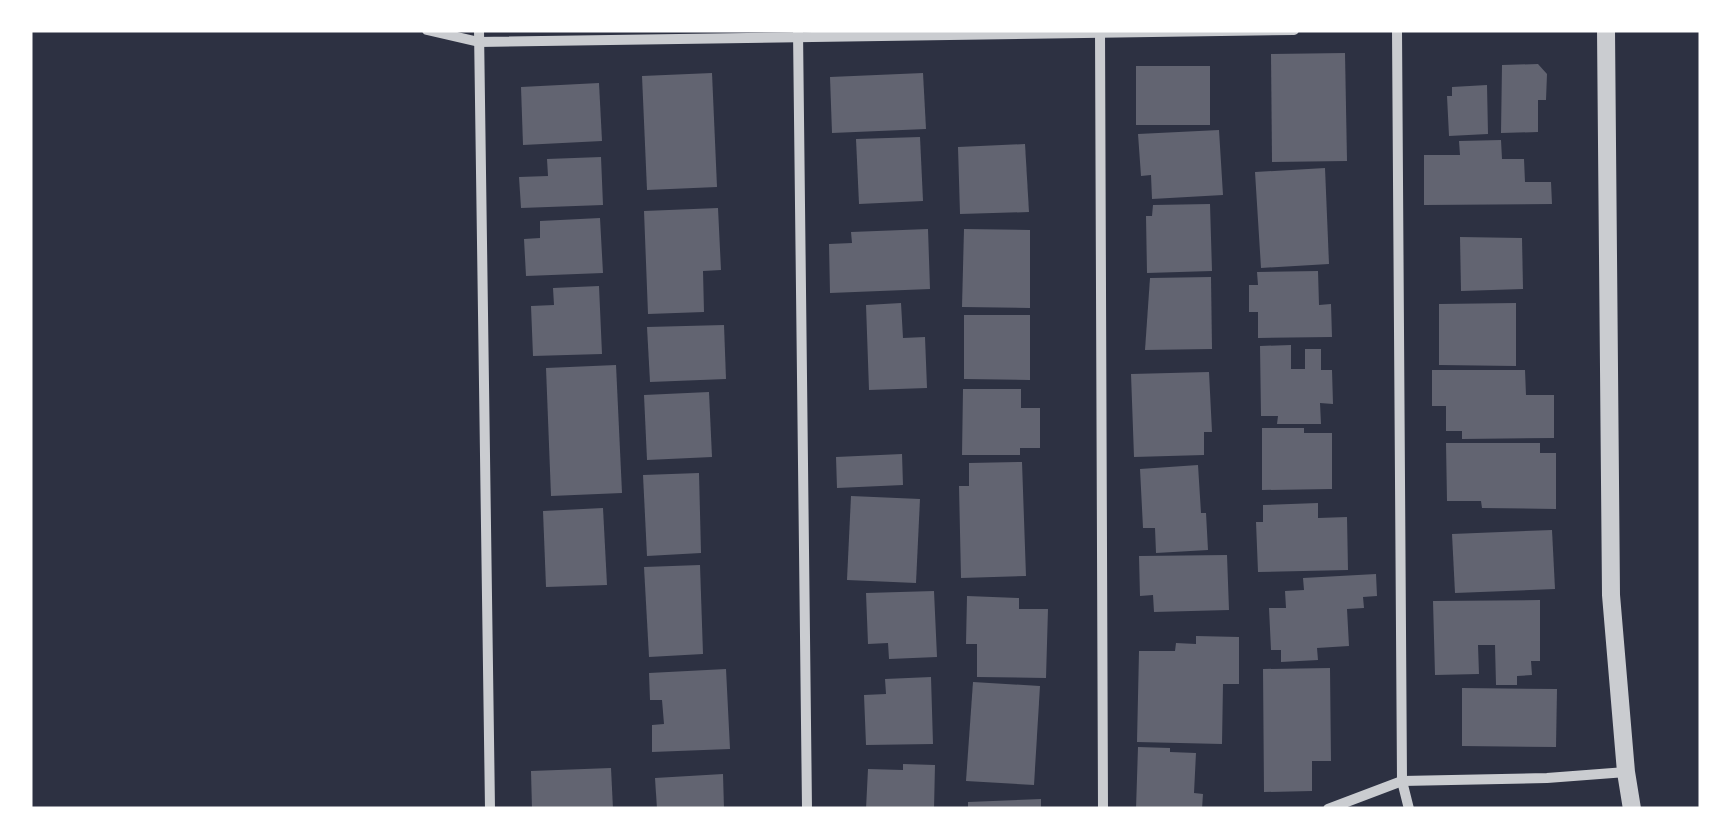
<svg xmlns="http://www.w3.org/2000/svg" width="1731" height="839" viewBox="0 0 1731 839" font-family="Manrope,sans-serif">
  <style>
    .building { fill: #626471 }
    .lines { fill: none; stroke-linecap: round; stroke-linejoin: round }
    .minor { stroke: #caccd0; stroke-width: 10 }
    .tertiary { stroke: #caccd0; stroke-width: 18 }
  </style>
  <rect width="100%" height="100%" fill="#2d3142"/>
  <g class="building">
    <polygon points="1345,53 1347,161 1272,162 1271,54"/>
    <polygon points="1538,64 1547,74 1546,100 1538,100 1538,132 1501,133 1502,65"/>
    <rect x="1136" y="66" width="74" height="59"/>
    <polygon points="712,73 717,187 647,190 642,76"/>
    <polygon points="923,73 926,129 832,133 830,77"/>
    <polygon points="599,83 602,141 523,145 521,87"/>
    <polygon points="1487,85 1488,134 1449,136 1447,96 1452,96 1452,87"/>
    <polygon points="1219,130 1223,195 1152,199 1151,175 1141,176 1138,134"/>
    <polygon points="920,137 923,201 859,204 856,139"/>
    <polygon points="1501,140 1502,159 1524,159 1525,182 1551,182 1552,204 1424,205 1424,155 1460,155 1459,141"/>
    <polygon points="1025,144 1029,212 960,214 958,147"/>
    <polygon points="601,157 603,205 521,208 519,177 548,176 547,159"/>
    <polygon points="1325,168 1329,264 1261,268 1255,172"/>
    <polygon points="1210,204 1212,271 1147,273 1146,216 1152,216 1153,205"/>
    <polygon points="718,208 721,270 703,271 704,312 648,314 644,211"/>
    <polygon points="600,218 603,273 526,276 524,239 540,238 540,221"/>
    <polygon points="928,229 930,289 830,293 829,244 852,243 851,232"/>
    <polygon points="964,229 1030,230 1030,308 962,307"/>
    <polygon points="1460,237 1522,238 1523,289 1461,291"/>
    <polygon points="1318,271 1319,305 1331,304 1332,337 1258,338 1258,312 1249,312 1249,285 1258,285 1257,272"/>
    <polygon points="1211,277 1212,349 1145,350 1150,278"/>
    <polygon points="599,286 602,354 533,356 531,306 554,305 553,288"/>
    <polygon points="901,303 903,338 925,337 927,388 869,390 866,305"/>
    <polygon points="1516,303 1516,366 1439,365 1439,304"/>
    <polygon points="964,315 1030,315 1030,380 964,379"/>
    <polygon points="724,325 726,379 650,382 647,327"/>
    <polygon points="1291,345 1291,369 1305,369 1305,349 1321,349 1321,370 1332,370 1333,404 1320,403 1321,424 1277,424 1278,416 1261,416 1260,346"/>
    <polygon points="616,365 622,493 551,496 546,368"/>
    <polygon points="1432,370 1525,370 1526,395 1554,395 1554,438 1462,439 1462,431 1446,431 1446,406 1432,406"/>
    <polygon points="1209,372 1212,432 1204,432 1204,455 1134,457 1131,374"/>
    <polygon points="963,389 1021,389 1021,408 1040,408 1040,448 1020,448 1020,455 962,455"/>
    <polygon points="709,392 712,457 647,460 644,395"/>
    <polygon points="1262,428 1304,428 1304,433 1332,433 1332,489 1262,490"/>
    <polygon points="1446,443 1540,443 1540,453 1556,453 1556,509 1482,508 1481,501 1447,501"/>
    <polygon points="902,454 903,485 837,488 836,457"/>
    <polygon points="1022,462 1026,576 961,578 959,486 969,486 969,463"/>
    <polygon points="1198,465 1201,513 1206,513 1208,550 1156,553 1155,528 1143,528 1140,469"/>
    <polygon points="699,473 701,553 647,556 643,475"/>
    <polygon points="851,496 920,499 916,583 847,580"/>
    <polygon points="1318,503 1318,518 1347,517 1348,570 1258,572 1256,522 1263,522 1263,505"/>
    <polygon points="603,508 607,585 546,587 543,511"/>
    <polygon points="1552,530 1555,589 1455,593 1452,534"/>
    <polygon points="1227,555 1229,610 1154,612 1153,595 1140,596 1139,556"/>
    <polygon points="700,565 703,654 649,657 644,567"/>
    <polygon points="1376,574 1377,596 1363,597 1364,608 1347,609 1349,646 1317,648 1318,660 1281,662 1281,650 1271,650 1269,608 1286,608 1285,591 1304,590 1303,578"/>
    <polygon points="934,591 937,657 889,659 888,643 868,644 866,593"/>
    <polygon points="967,596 1019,598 1019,609 1048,609 1046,678 977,677 977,644 966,644"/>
    <polygon points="1540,600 1540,661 1531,661 1532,675 1517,676 1517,685 1496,685 1495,645 1478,645 1479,674 1435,675 1433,601"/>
    <polygon points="1196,636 1239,637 1239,684 1223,684 1222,744 1137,742 1139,651 1175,651 1176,643 1196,644"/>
    <polygon points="1330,668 1331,761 1312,761 1312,791 1264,792 1263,669"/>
    <polygon points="726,669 730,749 652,752 652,725 664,724 662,700 650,700 649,673"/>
    <polygon points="931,677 933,744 866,745 864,695 886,694 885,679"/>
    <polygon points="973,682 1040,686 1034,785 966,781"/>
    <polygon points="1462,688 1557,689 1556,747 1462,746"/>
    <polygon points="1138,747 1170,748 1170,752 1196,753 1194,793 1203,794 1202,809 1136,809"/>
    <polygon points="903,764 935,765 934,809 866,809 868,769 903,770"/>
    <polygon points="611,768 613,809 532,809 531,771"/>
    <polygon points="723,774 724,809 657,809 655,778"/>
    <polygon points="1041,799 1041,809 968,809 968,802"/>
  </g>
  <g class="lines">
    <g class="minor">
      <polyline points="427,30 479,42 1294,30"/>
      <polyline points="479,30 490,809"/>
      <polyline points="1100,30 1103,809"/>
      <polyline points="1397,30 1402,781 1409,809"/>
      <polyline points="798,31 807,809"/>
      <polyline points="1328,809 1402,781 1547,778 1626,772"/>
    </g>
    <polyline class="tertiary" points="1606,30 1611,595 1626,772 1632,809"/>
  </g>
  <rect width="1731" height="839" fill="none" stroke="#ffffff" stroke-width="65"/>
</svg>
